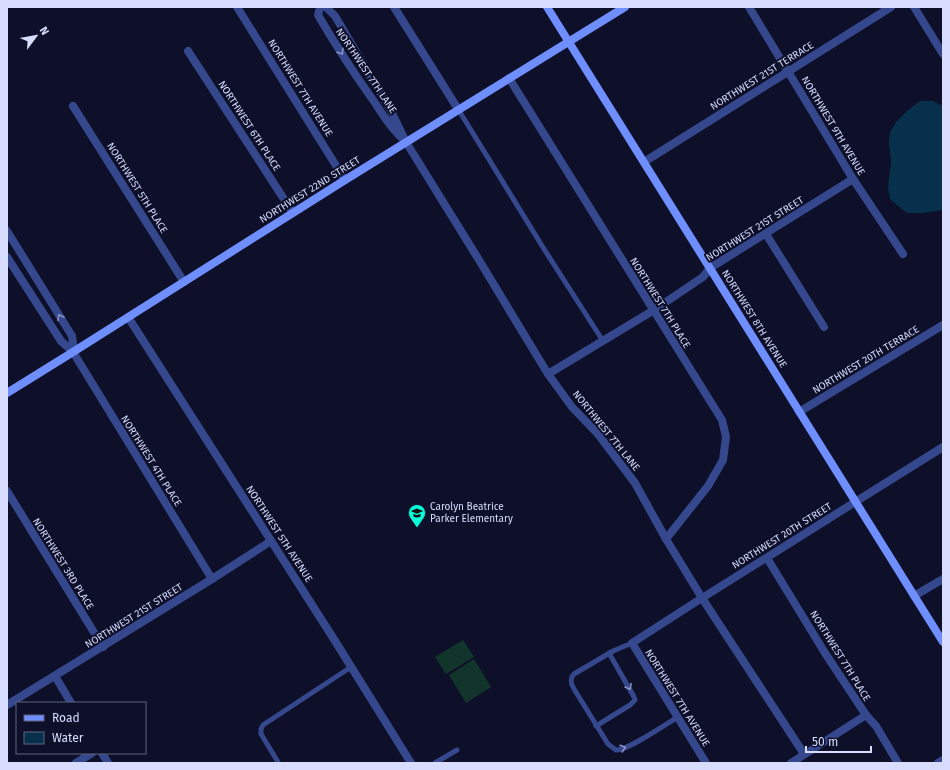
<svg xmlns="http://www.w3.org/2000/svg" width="950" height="770" viewBox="0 0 950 770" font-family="'Fira Sans',sans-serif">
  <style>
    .green { fill: #11352b }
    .water { fill: #06304c }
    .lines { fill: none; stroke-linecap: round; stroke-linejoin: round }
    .lane { stroke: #36488d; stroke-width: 5 }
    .street { stroke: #36488d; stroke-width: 8 }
    .secondary { stroke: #6f8eff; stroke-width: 8 }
    .oneway { stroke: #8792c6 }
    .labels { text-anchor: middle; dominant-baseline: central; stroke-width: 4; stroke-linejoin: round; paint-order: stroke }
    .street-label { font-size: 10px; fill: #d8ddff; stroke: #0e102a }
    .poi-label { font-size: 10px; fill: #d8ddff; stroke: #0e102a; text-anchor: start }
  </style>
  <rect width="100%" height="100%" fill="#0e102a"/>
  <g class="green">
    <polygon points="463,640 474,657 446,674 435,657"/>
    <polygon points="474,659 491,687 466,703 449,675"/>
  </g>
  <polygon class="water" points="920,101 933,101 943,106 943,210 922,213 907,213 898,206 890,199 888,188 891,162 889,142 890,132 897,121 907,111"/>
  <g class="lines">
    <g class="lane">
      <polyline points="458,109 544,249 603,341"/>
      <path d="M632 643 613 651 574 674C569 679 571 684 574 689L608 744 616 750C627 751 666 724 678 717"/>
      <polyline points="596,726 630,705 635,700 634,697 609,653"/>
      <polyline points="278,762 261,734 261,729 263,725 351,667"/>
      <polyline points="435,763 457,750"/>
    </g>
    <g class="street">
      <polyline points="237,7 345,180"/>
      <path d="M322 7 320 8 318 15C335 44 353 72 373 100 382 113 390 128 403 139"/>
      <polyline points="326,7 335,16 391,111 406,142 479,260 548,374 572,407 598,434 635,483 666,539 702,598 804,754"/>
      <polyline points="394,7 458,109"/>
      <polyline points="749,7 853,179 903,254"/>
      <polyline points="914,7 943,54"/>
      <polyline points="188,51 293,213"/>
      <polyline points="509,78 722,420 726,437 723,460 708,486 666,539"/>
      <polyline points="73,106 184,282"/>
      <polyline points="644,162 891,7"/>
      <polyline points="7,231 72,336 73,343 73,352"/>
      <polyline points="766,234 824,327"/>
      <polyline points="7,257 61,341 73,352 212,579"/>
      <polyline points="128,317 337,644 411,763"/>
      <polyline points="548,374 654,310 703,277 710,268 853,179"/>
      <polyline points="799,412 943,325"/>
      <polyline points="7,491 103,647"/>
      <polyline points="767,558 825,653 866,715 876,726 898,763"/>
      <polyline points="914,596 943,579"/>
      <polyline points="55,676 71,703"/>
      <polyline points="7,705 212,579 271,541"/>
      <polyline points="102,753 108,763"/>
      <polyline points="76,763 92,753"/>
      <polyline points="706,763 632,643 702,598 943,447"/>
      <polyline points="791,763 866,715"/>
      <polyline points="938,763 943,760"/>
    </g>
    <g class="secondary">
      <polyline points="547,7 943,642"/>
      <polyline points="7,393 73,352 345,180 625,7"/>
    </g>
  </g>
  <defs><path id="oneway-chevron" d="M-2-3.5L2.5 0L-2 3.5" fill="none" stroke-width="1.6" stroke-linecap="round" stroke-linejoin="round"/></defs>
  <g class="oneway">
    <use href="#oneway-chevron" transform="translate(341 52) rotate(57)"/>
    <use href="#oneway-chevron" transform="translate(60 317) rotate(-121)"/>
    <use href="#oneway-chevron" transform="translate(629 687) rotate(60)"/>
    <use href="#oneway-chevron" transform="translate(623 748) rotate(-18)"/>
  </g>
  <defs>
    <symbol id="school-pin" viewBox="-11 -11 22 30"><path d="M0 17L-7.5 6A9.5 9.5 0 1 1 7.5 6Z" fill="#04ffdb" stroke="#0e102a"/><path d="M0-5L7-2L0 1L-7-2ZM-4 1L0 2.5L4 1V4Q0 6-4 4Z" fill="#111"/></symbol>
  </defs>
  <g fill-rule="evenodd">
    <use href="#school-pin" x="407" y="503" width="20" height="27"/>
  </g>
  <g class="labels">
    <g class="street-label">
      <text transform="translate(366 71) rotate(56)">NORTHWEST 7TH LANE</text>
      <text transform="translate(762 76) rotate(-32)">NORTHWEST 21ST TERRACE</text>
      <text transform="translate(300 88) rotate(58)">NORTHWEST 7TH AVENUE</text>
      <text transform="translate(249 126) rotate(57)">NORTHWEST 6TH PLACE</text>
      <text transform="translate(833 126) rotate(59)">NORTHWEST 9TH AVENUE</text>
      <text transform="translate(137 188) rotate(58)">NORTHWEST 5TH PLACE</text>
      <text transform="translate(310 190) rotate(-32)">NORTHWEST 22ND STREET</text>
      <text transform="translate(755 229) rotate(-32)">NORTHWEST 21ST STREET</text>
      <text transform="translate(660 303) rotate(58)">NORTHWEST 7TH PLACE</text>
      <text transform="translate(754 319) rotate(58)">NORTHWEST 8TH AVENUE</text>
      <text transform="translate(866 360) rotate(-31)">NORTHWEST 20TH TERRACE</text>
      <text transform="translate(606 431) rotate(51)">NORTHWEST 7TH LANE</text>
      <text transform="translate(151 461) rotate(58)">NORTHWEST 4TH PLACE</text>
      <text transform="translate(279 534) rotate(57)">NORTHWEST 5TH AVENUE</text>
      <text transform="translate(782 536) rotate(-32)">NORTHWEST 20TH STREET</text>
      <text transform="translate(63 564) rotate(58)">NORTHWEST 3RD PLACE</text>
      <text transform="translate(134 616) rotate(-32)">NORTHWEST 21ST STREET</text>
      <text transform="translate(840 656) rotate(58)">NORTHWEST 7TH PLACE</text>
      <text transform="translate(677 698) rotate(58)">NORTHWEST 7TH AVENUE</text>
    </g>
    <g class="poi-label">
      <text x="430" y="507">Carolyn Beatrice<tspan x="430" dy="12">Parker Elementary</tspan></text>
    </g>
  </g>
  <rect width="950" height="770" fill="none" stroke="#d8ddff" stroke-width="16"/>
  <rect x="16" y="702" width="130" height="52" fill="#0e102a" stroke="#5f627f"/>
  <rect x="24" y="715" width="20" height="6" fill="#6f8eff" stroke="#5f627f"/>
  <text x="52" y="722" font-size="12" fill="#d8ddff">Road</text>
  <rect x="24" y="732" width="20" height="12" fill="#06304c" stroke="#5f627f"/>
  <text x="52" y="742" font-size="12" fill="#d8ddff">Water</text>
  <g transform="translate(36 36) rotate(58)" stroke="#0e102a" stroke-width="3" paint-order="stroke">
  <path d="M0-3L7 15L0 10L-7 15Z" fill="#d8ddff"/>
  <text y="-6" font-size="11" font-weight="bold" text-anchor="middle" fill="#d8ddff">N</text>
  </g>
  <path d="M806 746v6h65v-6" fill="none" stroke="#d8ddff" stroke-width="2"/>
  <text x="812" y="746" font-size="12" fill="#d8ddff" stroke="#0e102a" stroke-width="3" paint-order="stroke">50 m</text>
</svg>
